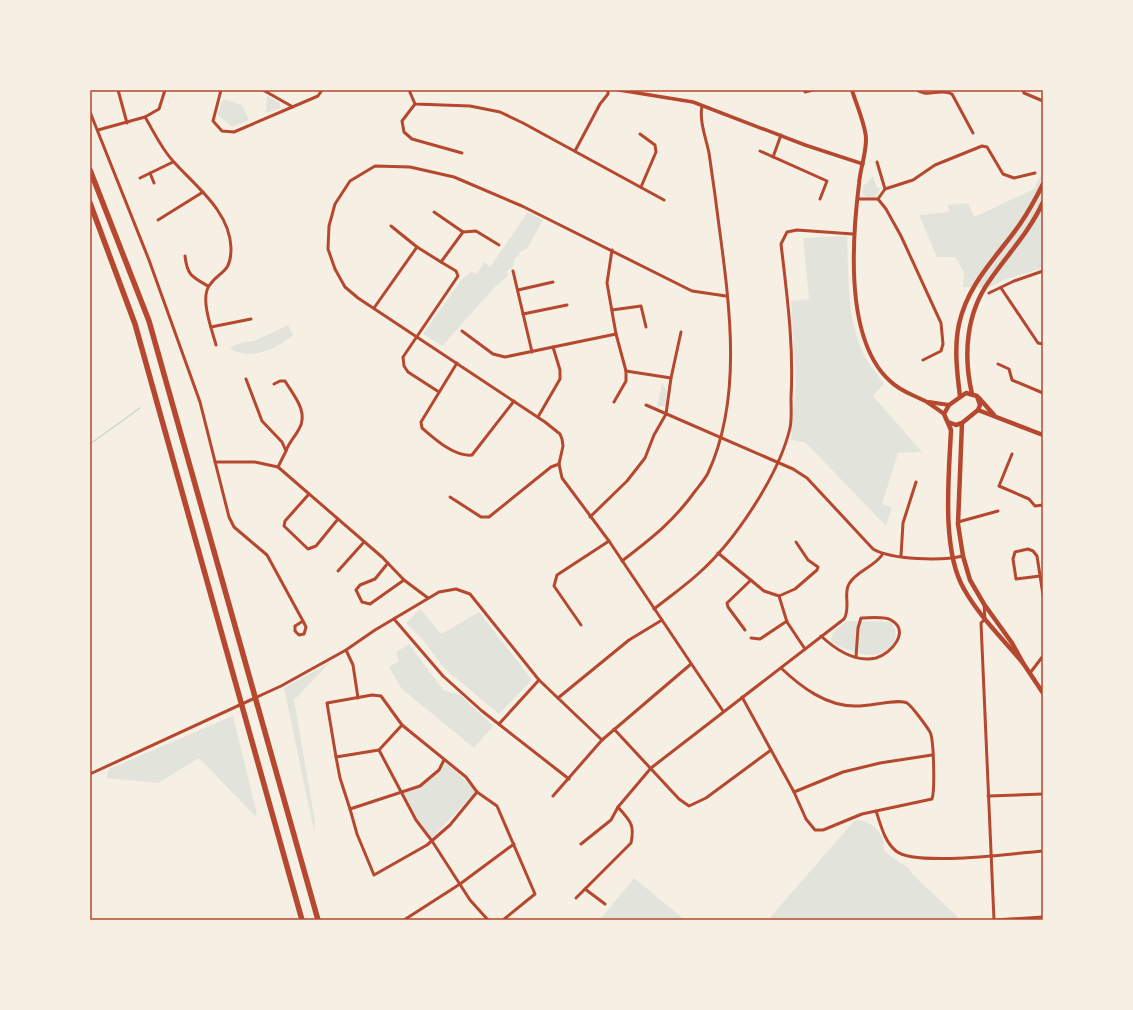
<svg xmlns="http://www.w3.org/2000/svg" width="1133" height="1010" viewBox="0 0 1133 1010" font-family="Rubik,sans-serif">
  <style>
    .green { fill: #e2e4dc }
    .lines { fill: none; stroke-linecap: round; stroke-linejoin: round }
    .stream { stroke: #c9d6d2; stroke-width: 1.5 }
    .minor { stroke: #b5482f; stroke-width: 3 }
    .tertiary { stroke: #b5482f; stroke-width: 3.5 }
    .secondary { stroke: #b5482f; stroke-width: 4 }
    .primary { stroke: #b5482f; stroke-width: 4.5 }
    .motorway { stroke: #b5482f; stroke-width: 5.5 }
    .neatline { fill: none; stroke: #b5482f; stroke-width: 1.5 }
  </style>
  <rect width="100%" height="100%" fill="#f6efe4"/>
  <g class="green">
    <polygon points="267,96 280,103 280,108 266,113"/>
    <polygon points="223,99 242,105 249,120 232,127 217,114"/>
    <polygon points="1043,170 1043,268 1004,280 987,288 963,287 964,272 955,257 937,257 919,215 949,212 948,205 968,203 974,217 1034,189"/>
    <polygon points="873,176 877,188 881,188 875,198 868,198 862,193 863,187"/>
    <polygon points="528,212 543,220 527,249 520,252 519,256 515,258 512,269 507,270 508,276 495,287 442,346 423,334 462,279 471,272 477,274 484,262 490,267"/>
    <path d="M847 236C849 277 846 319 865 357 870 366 878 375 884 384L873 396 922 452 898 453 882 504 892 507 886 526 805 442 791 440 796 384 791 301 809 299 803 238Z"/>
    <path d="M288 325 293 335C276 349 253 360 232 350L231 347 240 343 254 341Z"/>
    <polygon points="662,383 667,391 665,406 657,407"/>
    <polygon points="420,609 441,634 479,612 532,680 499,714 445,669 423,640 406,623"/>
    <path d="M847 621 891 622C904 639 889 655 871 655 862 655 854 652 846 649 841 647 834 645 831 640L833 632Z"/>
    <polygon points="409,644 443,690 460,695 493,726 474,748 402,689 389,667 399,661 396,652"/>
    <polygon points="329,663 294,700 315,822 314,831 284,688"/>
    <polygon points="233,716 257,814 255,816 199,758 158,783 106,778 109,769"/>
    <path d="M445 763 462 777 475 792 432 838 416 816 404 793C422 787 435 779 445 763Z"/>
    <path d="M859 820C870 822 879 829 883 839 884 842 883 846 884 849 887 856 903 864 909 868L912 874 961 920H768L854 821Z"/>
    <polygon points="634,878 685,920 600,920"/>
  </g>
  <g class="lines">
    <polyline class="stream" points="90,444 140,408"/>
    <g class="minor">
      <polyline points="118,90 127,123"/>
      <polyline points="221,90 213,121 222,131 234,132 318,96 322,90"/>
      <polyline points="263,90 293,107"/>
      <polyline points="409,90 415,104 470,106 500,112 523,123 664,200"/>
      <path d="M917 90C926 98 941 88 952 94L973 133"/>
      <polyline points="1023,90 1024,93 1043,101"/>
      <polyline points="805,92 813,90"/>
      <polyline points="415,104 402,121 404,132 412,139 462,153"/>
      <polyline points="90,112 149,260 200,402 229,517 234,527 267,555 303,621 306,627 304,634 299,635 295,631 295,626 303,621"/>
      <path d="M145 117C154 132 161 148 173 161 195 186 230 211 231 248 231 275 219 270 209 286 200 299 212 330 216 345"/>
      <polyline points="98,130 145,117 159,109 165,90"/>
      <polyline points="640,134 655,145 656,152 641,187"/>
      <polyline points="575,151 600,104 608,94 608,90"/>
      <polyline points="760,151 827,181 820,199"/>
      <polyline points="773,157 781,135"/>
      <polyline points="877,162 885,189"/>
      <polyline points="150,173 154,183"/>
      <polyline points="140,178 173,162"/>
      <polyline points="858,199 878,199 885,189 913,180 935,165 982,146 987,147 1003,174 1014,178 1035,173"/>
      <polyline points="878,199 886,209 901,236 941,323 943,344 941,351 923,360"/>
      <polyline points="434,212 463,232 476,231 499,245"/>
      <polyline points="158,220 203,192"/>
      <polyline points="391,226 417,247 441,262 463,232"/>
      <polyline points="612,250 607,283 616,334 626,371 626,381 614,402"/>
      <path d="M185 256C187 275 192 277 208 286"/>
      <polyline points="513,271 532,352"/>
      <polyline points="1001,288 1038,343 1043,344"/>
      <polyline points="518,290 553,282"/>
      <polyline points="989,293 1014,281 1043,271"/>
      <polyline points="374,308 417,247"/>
      <polyline points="612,310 641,306 646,327"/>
      <polyline points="523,314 567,305"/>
      <polyline points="211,327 251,319"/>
      <polyline points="462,331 493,354 505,357 616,334"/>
      <path d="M457 363 421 422 422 428C435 439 454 457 472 455L514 401"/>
      <polyline points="998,364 1009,369 1012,380 1043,393"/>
      <polyline points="626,371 671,378"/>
      <path d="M274 384 280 381H285C294 396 309 412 299 429 295 437 289 442 286 451"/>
      <polyline points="439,392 408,372 404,366 403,357 458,276 456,271 441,262"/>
      <path d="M646 405 793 469 807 478 873 549C892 560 942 561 963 556"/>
      <polyline points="538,417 560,379 560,370 553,347"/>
      <polyline points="1012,454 999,486 1029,499 1035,506 1043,505"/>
      <polyline points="215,462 255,462 278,467 286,451 282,442 262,421 246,379"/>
      <polyline points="278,467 382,557 404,580 428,598"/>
      <polyline points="309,494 285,521 284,526 308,549 316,546 338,519"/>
      <polyline points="450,497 481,517 489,517 551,467 559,464"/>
      <polyline points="590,517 627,481 645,458 654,435 666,414 671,378 681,332"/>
      <polyline points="958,522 998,511"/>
      <polyline points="718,553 764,591 779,596 787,622 805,649"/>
      <polyline points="901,556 903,523 916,482"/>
      <path d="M622 561C652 538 673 522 696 490 700 485 705 479 708 473 747 389 726 284 715 195 713 181 711 167 709 153 706 138 699 121 702 106"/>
      <polyline points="388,563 375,579 360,585 356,590 362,602 370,604 404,580"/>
      <polyline points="338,571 364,542"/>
      <polyline points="1040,576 1016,579 1013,559 1015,552 1028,549 1033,551 1037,556 1043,595"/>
      <polyline points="779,596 795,589 817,570 818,567 808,560 796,542"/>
      <polyline points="984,604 985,619 981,623 994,920"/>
      <path d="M654 609C669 597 685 586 699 573 735 541 779 475 790 428 792 419 791 408 791 398 794 346 787 295 781 244L787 232 797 230 853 234"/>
      <polyline points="394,619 443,676 482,711 569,779"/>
      <polyline points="581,625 554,586 557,575 609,541"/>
      <polyline points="745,630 728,607 727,603 751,580"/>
      <path d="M821 636C835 649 855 663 876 658 891 654 911 631 891 620 885 616 869 618 861 618L858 628 856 657"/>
      <polyline points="751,638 760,639 787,621"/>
      <polyline points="346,650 353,665 358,698"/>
      <polyline points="1030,673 1043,656"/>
      <polygon points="372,695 381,696 402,725 379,750 336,757 327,703"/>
      <path d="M742 697 794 792 806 819 815 830H823L862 814 932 799C935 791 934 739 930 732 927 727 912 706 907 703 899 698 867 707 855 706 826 706 801 687 781 668"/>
      <polyline points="558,698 629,640 662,620"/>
      <polyline points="723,711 609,541 562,478 559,464 563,446 562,439 560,434 545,422 358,298 345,287 335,269 328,249 329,226 335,204 350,181 375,166 410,167 454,177 522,206 692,291 726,296"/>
      <polyline points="499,724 539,680"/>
      <polyline points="402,725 466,777 477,792 497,806 535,894 503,920"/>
      <polyline points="614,729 679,799 689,806 706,798 771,750"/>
      <polyline points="379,750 416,820 432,841 470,900 488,920"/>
      <polyline points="336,757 340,778 350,809"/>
      <polyline points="444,760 439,770 420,786 350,809 357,834 374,875 427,845 450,825 477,792"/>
      <polyline points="90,774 281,686 346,650 375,630 439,592 456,589 470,594 539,680 602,740"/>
      <polyline points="794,792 843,772 880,763 932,755"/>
      <polyline points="553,796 602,740 691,664"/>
      <polyline points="988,796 1043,794"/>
      <path d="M876 811C881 825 884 841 896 851 915 867 1016 853 1043 851"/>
      <path d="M581 844 611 820 618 807 651 768 844 619C851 608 843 594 849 584 856 571 874 567 882 555"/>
      <polyline points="585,889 605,904"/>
      <path d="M576 898 631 843C635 824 630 821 618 807"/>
      <polyline points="404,920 460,884 514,844"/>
      <polyline points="994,920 1043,917"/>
    </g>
    <polyline class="tertiary" points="619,90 693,102 805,145 863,164"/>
    <g class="secondary">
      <path d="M852 90C856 104 866 126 866 139 866 155 860 169 859 184 852 240 845 340 890 381 901 392 914 395 927 402 933 406 939 410 944 414"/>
      <polyline points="929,402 949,405"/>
    </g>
    <g class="primary">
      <path d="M972 394C963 355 966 313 990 280 1008 254 1030 231 1043 202"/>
      <path d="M960 396C957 373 954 347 959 324 968 283 997 257 1020 224 1029 211 1036 198 1043 184"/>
      <polyline points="979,398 994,415"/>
      <polyline points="978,410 1043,435"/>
      <path d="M948 422 956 425 962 423 978 410 980 405 977 396 966 393 949 405 944 414 951 430C949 474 941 550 964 589 979 616 1003 639 1023 663"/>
      <polyline points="962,423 958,524 963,556 970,580 984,604 1012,643 1023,663 1043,693"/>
    </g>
    <g class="motorway">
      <polyline points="90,170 149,321 318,920"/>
      <polyline points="90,203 135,324 302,920"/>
    </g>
  </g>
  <rect width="1133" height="1010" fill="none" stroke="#f6efe4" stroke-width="182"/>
  <rect x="91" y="91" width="951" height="828" class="neatline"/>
</svg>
